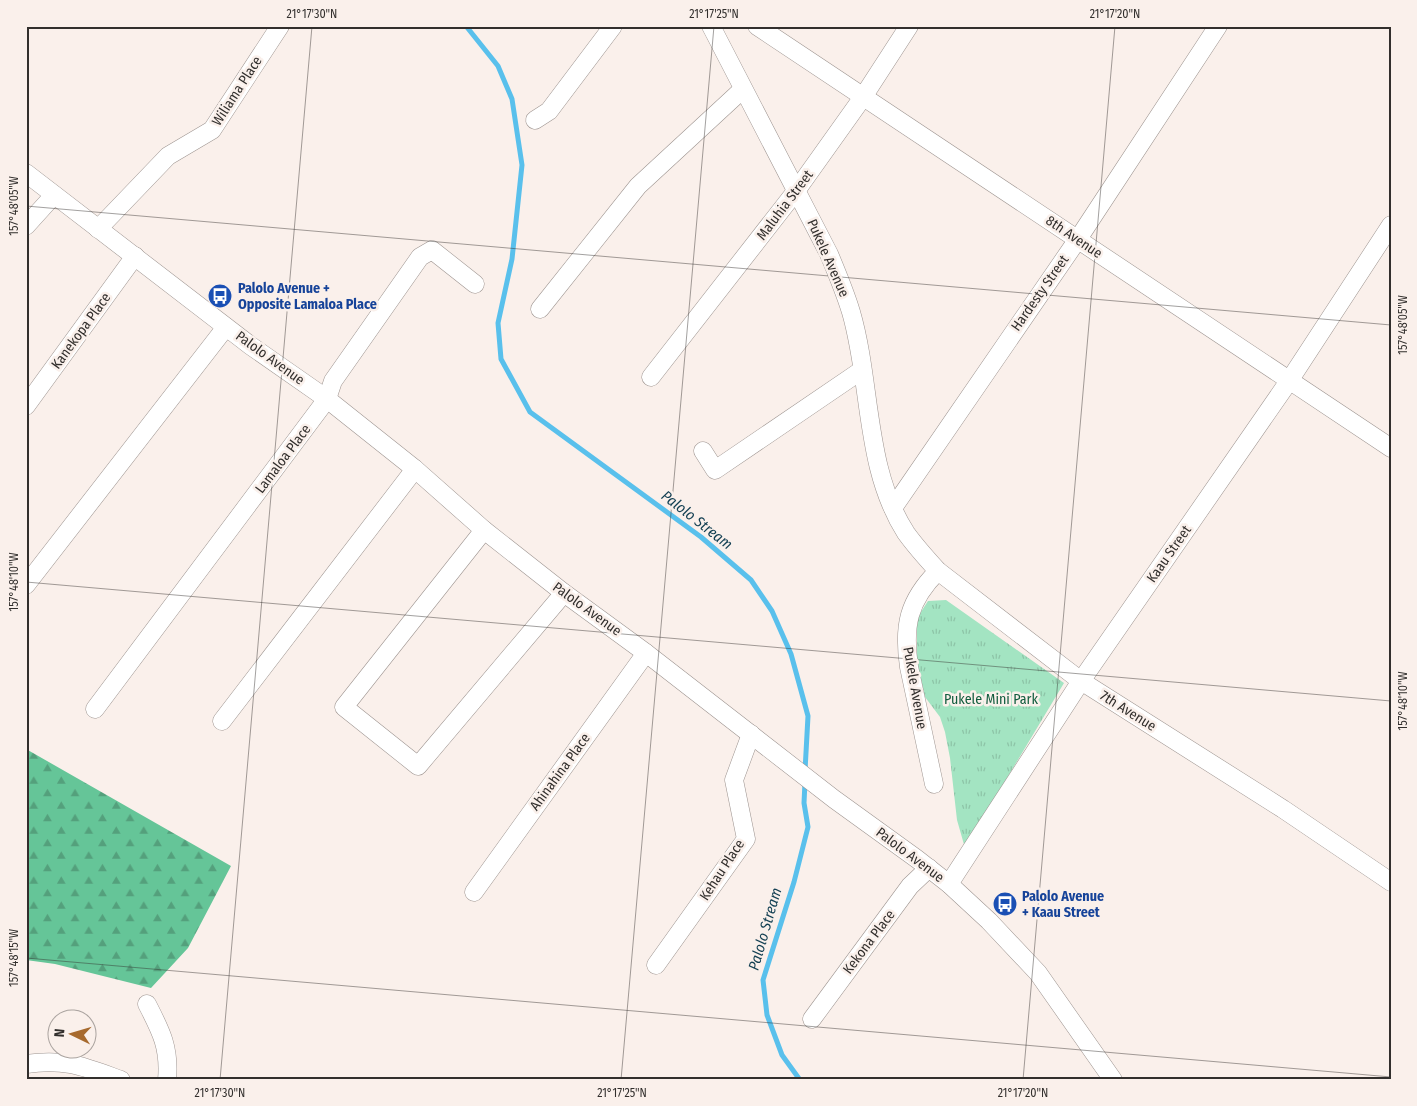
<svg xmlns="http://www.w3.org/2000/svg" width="1417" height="1106" viewBox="0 0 1417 1106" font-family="'Fira Sans Condensed',sans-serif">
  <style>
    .forest { fill: url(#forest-firs) }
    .park { fill: url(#park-tufts) }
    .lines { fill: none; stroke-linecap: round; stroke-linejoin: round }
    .stream { stroke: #59c0ec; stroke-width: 5 }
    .minor-casing { stroke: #9d9490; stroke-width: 19 }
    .minor { stroke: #fff; stroke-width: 18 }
    .ticks { fill: none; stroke: #322f2d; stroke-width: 1; stroke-opacity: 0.45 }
    .labels { text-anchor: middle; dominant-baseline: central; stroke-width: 5; stroke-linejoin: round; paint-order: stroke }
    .street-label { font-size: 14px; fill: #322f2d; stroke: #faf0eb }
    .transit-label { font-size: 14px; font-weight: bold; fill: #164399; stroke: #faf0eb; text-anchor: start }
    .park-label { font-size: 14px; fill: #115c3e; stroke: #faf0eb }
    .water-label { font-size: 15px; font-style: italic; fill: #123f52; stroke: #faf0eb }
    .neatline { fill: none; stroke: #322f2d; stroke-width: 2 }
    .ticks-label { font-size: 12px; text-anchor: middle; fill: #322f2d }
  </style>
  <defs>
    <pattern id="forest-firs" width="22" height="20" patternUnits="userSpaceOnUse" patternTransform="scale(1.25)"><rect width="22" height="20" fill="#65c598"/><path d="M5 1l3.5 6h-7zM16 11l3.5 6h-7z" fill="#54a07c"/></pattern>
    <pattern id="park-tufts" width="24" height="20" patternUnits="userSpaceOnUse" patternTransform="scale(1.25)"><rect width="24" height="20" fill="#a3e4c2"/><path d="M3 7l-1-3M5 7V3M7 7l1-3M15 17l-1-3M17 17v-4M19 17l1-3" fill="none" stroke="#8dc4a7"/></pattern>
  </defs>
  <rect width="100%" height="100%" fill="#faf0eb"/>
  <polygon class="forest" points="26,749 231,866 188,948 151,988 55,964 26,960"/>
  <polygon class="park" points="946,600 1064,683 965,848 957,820 950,758 945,732 940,717 925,697 917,663 917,618 928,601"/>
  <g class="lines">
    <g class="stream">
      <polyline points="466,26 498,66 512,99 522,165 512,259 498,323 501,359 530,412 701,537 751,580 772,611 791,654 808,716 805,771"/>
      <polyline points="800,1080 782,1055 767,1015 763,980 794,882 808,827 804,803 805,782"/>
    </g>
    <defs>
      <g id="minor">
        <path d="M711 26 829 254C837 273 845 292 851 312 872 384 864 468 906 533 916 547 927 559 938 571L1081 681 1283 809 1391 882"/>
        <polyline points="757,26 1391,448"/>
        <polyline points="535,120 549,111 613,26"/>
        <polyline points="26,173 251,346 327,399 415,469 484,530 564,593 646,653 834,799 917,859 949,884 989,921 1038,973 1113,1080"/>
        <polyline points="26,226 54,195"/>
        <polyline points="98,229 168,156 212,130 280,26"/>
        <polyline points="540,309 638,186 743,89"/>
        <polyline points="651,377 796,191 863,97 909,26"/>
        <polyline points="26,406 135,256"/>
        <polyline points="703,451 715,470 862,370"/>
        <polyline points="893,508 1078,239 1218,26"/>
        <polyline points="484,530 344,707 418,766 564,593"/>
        <polyline points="26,585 226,327"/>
        <polyline points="95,709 327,399 333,381 420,257 432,250 475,284"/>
        <polyline points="222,721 415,469"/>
        <path d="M934 784 909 667C903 626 908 601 938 571"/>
        <polyline points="949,884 1081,681 1289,381 1391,225"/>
        <polyline points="474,892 646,653"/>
        <polyline points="656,965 746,839 734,780 751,734"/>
        <path d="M147 1004C161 1031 170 1048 167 1080"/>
        <polyline points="812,1019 910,886 929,868"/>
        <path d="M26 1064C65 1058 85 1067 121 1080"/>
      </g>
    </defs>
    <use href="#minor" class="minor-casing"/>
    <use href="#minor" class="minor"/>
  </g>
  <path class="ticks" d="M26 206 1391 325M26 582 1391 701M26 958 1391 1077M220 1080 312 26M621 1080 714 26M1023 1080 1115 26"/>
  <defs>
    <symbol id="bus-disc" viewBox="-11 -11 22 22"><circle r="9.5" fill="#1a4fb4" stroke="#faf0eb"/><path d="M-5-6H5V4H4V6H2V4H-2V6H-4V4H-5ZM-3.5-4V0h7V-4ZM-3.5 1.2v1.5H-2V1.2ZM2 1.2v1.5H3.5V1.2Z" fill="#fff"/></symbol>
  </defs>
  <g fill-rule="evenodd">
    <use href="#bus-disc" x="206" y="282" width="28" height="28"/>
    <use href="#bus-disc" x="991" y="890" width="28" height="28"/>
  </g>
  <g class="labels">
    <g class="street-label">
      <text transform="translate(237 91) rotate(-57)">Wiliama Place</text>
      <text transform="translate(785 205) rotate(-53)">Maluhia Street</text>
      <text transform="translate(1074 237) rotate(34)">8th Avenue</text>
      <text transform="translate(828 258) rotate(66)">Pukele Avenue</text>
      <text transform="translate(1040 293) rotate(-55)">Hardesty Street</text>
      <text transform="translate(81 331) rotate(-54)">Kanekopa Place</text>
      <text transform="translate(270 358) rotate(36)">Palolo Avenue</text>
      <text transform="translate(283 459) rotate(-53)">Lamaloa Place</text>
      <text transform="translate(1169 554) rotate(-55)">Kaau Street</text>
      <text transform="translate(587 609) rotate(36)">Palolo Avenue</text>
      <text transform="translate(915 688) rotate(80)">Pukele Avenue</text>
      <text transform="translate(1128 711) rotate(32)">7th Avenue</text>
      <text transform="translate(560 772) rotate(-54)">Ahinahina Place</text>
      <text transform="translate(910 855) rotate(37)">Palolo Avenue</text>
      <text transform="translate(722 870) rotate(-57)">Kehau Place</text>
      <text transform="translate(869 942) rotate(-53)">Kekona Place</text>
    </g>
    <g class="transit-label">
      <text x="238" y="288">Palolo Avenue +<tspan x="238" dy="16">Opposite Lamaloa Place</tspan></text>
      <text x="1022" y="896">Palolo Avenue<tspan x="1022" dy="16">+ Kaau Street</tspan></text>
    </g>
    <g class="park-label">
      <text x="991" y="699">Pukele Mini Park</text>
    </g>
    <g class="water-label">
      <text transform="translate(697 520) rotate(38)">Palolo Stream</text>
      <text transform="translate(765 929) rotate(-74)">Palolo Stream</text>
    </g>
  </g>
  <rect width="1417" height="1106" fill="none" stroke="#faf0eb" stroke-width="55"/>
  <g transform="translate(72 1034) rotate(275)"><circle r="24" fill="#faf0eb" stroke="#aaa39f"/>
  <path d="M0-4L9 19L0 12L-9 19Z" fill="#a76a2e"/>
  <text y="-8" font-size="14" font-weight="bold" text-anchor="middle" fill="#322f2d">N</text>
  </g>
  <rect x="28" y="28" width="1362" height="1050" class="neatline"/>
  <g class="ticks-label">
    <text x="312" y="18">21°17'30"N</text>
    <text x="714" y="18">21°17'25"N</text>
    <text x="1115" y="18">21°17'20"N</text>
    <text transform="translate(14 206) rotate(-90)" y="4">157°48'05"W</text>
    <text transform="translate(1403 325) rotate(-90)" y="4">157°48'05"W</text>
    <text transform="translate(14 582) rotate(-90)" y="4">157°48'10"W</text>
    <text transform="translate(1403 701) rotate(-90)" y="4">157°48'10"W</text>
    <text transform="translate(14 958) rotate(-90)" y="4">157°48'15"W</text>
    <text x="220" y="1097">21°17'30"N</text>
    <text x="622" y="1097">21°17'25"N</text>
    <text x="1023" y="1097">21°17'20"N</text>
  </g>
</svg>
